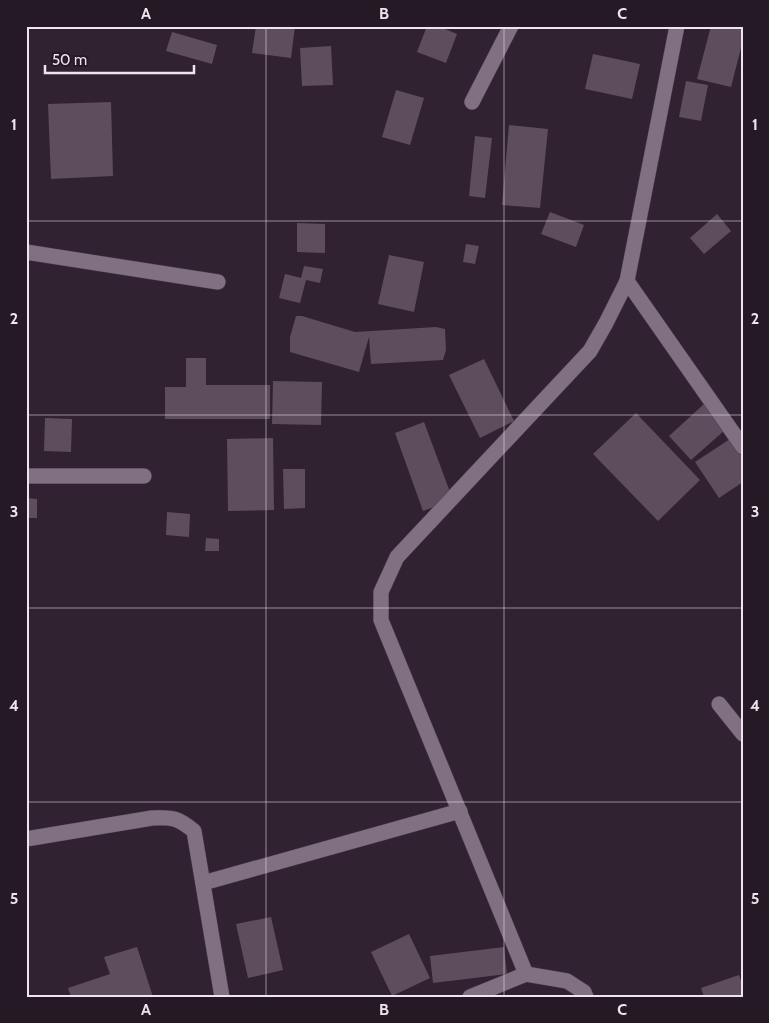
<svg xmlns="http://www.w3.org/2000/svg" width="769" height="1023" viewBox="0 0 769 1023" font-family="Cabin,sans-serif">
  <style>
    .building { fill: #5e4e5d }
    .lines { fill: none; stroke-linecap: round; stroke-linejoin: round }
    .street-casing { stroke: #4c3f4c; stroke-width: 16 }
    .street { stroke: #817081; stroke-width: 15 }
    .grid { fill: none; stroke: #efe5ef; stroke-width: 1; stroke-opacity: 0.55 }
    .neatline { fill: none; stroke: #efe5ef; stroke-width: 2 }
    .grid-label { font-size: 16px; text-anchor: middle; font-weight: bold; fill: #efe5ef }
  </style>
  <rect width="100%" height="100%" fill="#302230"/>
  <g class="building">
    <polygon points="256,26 295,26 291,58 252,53"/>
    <polygon points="427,26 438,26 457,34 446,63 417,52"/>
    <polygon points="711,26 743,26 743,40 731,87 697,79"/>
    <polygon points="172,32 217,45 212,64 166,51"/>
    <polygon points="331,46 333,85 302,86 300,48"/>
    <polygon points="593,54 640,64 632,99 585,89"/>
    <polygon points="686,81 708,85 701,121 679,117"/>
    <polygon points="396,90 424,98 410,145 382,137"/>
    <polygon points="111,102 113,176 51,179 48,104"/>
    <polygon points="509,125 548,129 540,208 502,205"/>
    <polygon points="475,136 492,138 485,198 469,196"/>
    <polygon points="550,212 584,225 576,247 541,234"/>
    <polygon points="717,214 731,231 704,254 690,238"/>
    <polygon points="297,223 325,224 325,253 297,252"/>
    <polygon points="466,244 479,246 475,264 463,262"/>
    <polygon points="389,255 424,262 414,312 378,304"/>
    <polygon points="304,266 323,269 320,283 306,280 300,303 279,298 285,274 301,278"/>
    <polygon points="296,316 302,316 355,332 436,327 445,329 446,350 443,360 371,364 369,337 359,372 290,352 290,337"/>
    <polygon points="186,358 206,358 206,385 270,385 270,419 165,419 165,387 186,387"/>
    <polygon points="484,359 514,421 480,438 449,375"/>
    <polygon points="273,381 322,382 321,425 272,424"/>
    <polygon points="704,404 726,429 691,460 669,436"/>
    <polygon points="636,413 700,480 658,521 593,454"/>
    <polygon points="45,418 72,419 71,452 44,451"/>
    <polygon points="424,422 453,500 423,511 395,433"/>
    <polygon points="273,438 274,510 228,511 227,439"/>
    <polygon points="730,439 743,458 743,482 719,498 695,462"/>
    <polygon points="283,469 305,469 305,508 284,509"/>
    <polygon points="26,498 37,499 37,518 26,518"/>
    <polygon points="167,512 190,514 189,537 166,535"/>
    <polygon points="206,538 219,539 219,551 205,551"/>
    <polygon points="271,917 283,970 248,978 236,924"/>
    <polygon points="409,934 430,978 392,996 371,952"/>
    <polygon points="137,947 153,997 71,997 68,988 110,974 104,957"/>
    <polygon points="504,947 507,974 433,983 430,956"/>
    <polygon points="739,975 743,986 743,997 704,997 701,988"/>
  </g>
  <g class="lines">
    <defs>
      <g id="street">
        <polyline points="472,102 511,26"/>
        <polyline points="26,252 218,282"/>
        <polyline points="627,281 743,447"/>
        <polyline points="26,476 144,476"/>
        <polyline points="719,704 743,734"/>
        <path d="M26 839 152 818C173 817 178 818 194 831L222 997"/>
        <polyline points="203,883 460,811"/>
        <polyline points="526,974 381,620 381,592 397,557 590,351 606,323 627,281 677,26"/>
        <polyline points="470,997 526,974 567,981 584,992 586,997"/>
      </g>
    </defs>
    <use href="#street" class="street-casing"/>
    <use href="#street" class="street"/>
  </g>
  <path class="grid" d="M266 26V997M504 26V997M26 221H743M26 415H743M26 608H743M26 802H743"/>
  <rect width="769" height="1023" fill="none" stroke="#261926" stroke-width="55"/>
  <path d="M45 65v8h149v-8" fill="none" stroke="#efe5ef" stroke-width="2.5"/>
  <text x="52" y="65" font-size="15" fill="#efe5ef" stroke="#261926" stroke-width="4" paint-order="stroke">50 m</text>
  <rect x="28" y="28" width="714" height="968" class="neatline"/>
  <g class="grid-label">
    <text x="146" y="19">A</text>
    <text x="384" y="19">B</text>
    <text x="622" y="19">C</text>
    <text x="14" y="130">1</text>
    <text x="755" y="130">1</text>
    <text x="14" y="324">2</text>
    <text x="755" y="324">2</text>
    <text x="14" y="517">3</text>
    <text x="755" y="517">3</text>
    <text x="14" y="711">4</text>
    <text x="755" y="711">4</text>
    <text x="14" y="904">5</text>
    <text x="755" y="904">5</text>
    <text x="146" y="1015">A</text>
    <text x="384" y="1015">B</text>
    <text x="622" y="1015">C</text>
  </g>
</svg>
